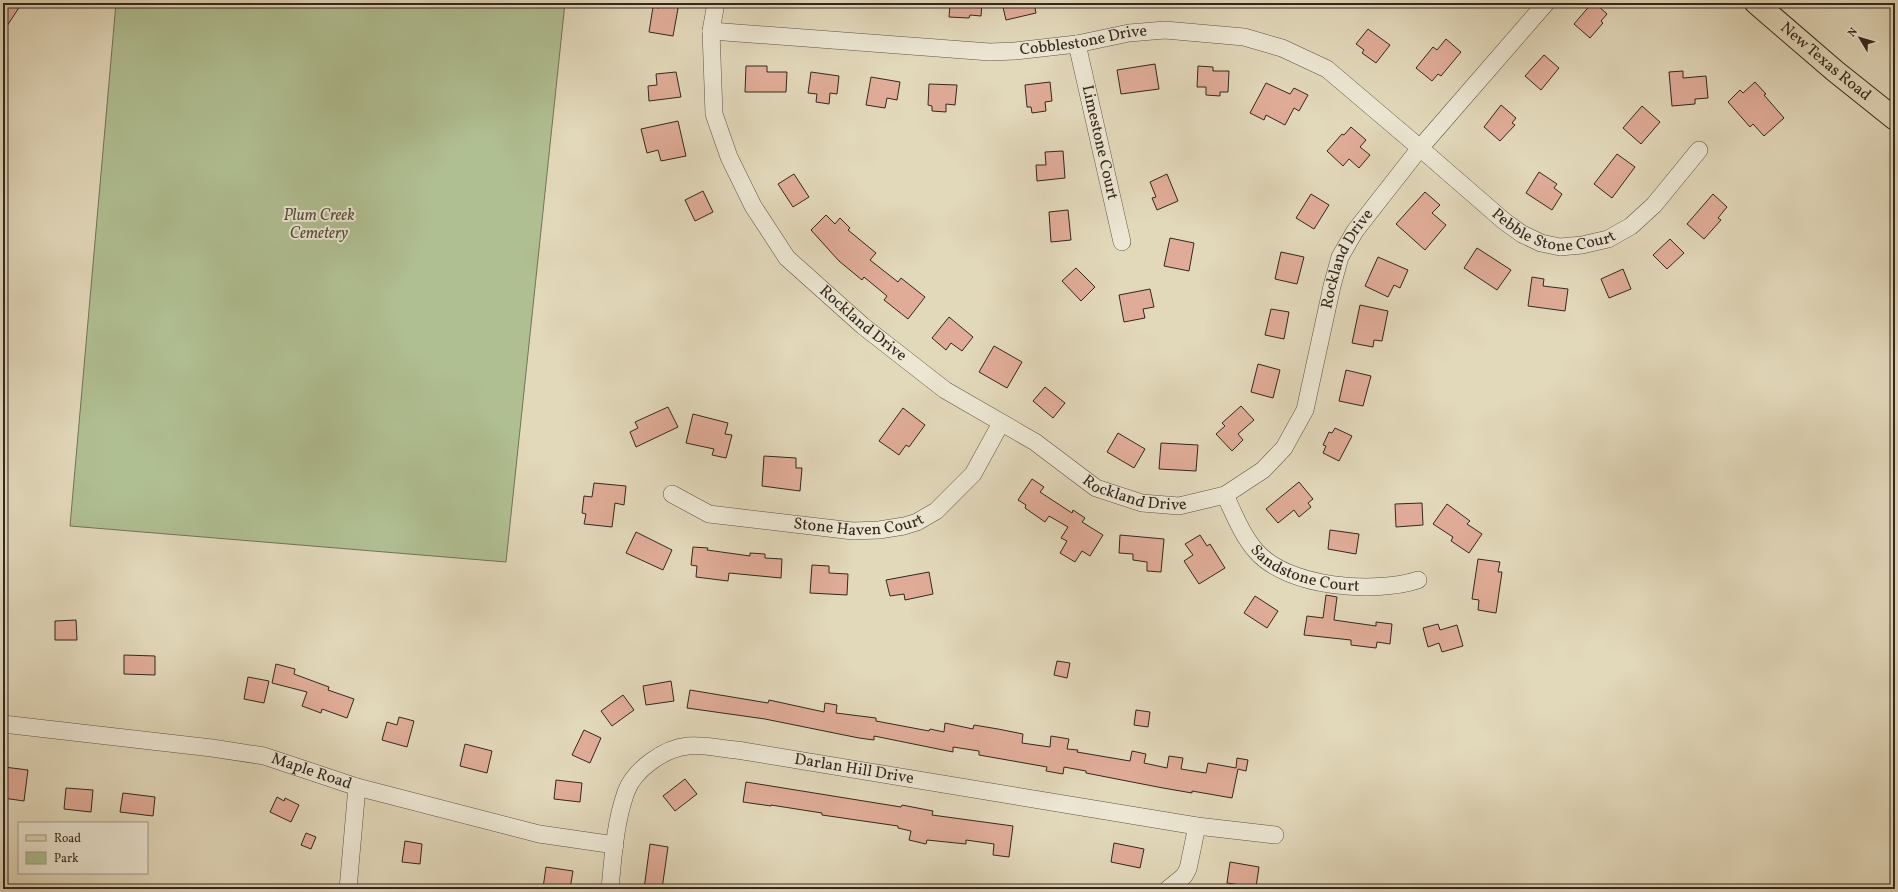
<svg xmlns="http://www.w3.org/2000/svg" width="1898" height="892" viewBox="0 0 1898 892" font-family="Vollkorn,serif">
  <style>
    .green { fill: #b0bf92; stroke: #727358 }
    .building { fill: #e0ac98; stroke: #34271d }
    .lines { fill: none; stroke-linecap: round; stroke-linejoin: round }
    .minor-casing { stroke: #605344; stroke-width: 18 }
    .primary-casing { stroke: #34271d; stroke-width: 24 }
    .minor { stroke: #ece6d2; stroke-width: 17 }
    .primary { stroke: #e2d8ba; stroke-width: 22 }
    .labels { text-anchor: middle; dominant-baseline: central; stroke-width: 4; stroke-linejoin: round; paint-order: stroke }
    .street-label { font-size: 16px; fill: #34271d; stroke: #ece6d2 }
    .park-label { font-size: 16px; font-style: italic; fill: #534d3a; stroke: #ece6d2 }
  </style>
  <rect width="100%" height="100%" fill="#e2d8ba"/>
  <filter id="stains"><feTurbulence type="fractalNoise" baseFrequency=".005" numOctaves="4"/><feColorMatrix values="0 0 0 0 .2 0 0 0 0 .09 0 0 0 0 .02 0 0 0 .5 -.17"/></filter>
  <radialGradient id="worn" r=".72"><stop offset=".6" stop-color="#630" stop-opacity="0"/><stop offset="1" stop-color="#630" stop-opacity=".3"/></radialGradient>
  <polygon class="green" points="116,3 565,3 506,562 70,526"/>
  <g class="building">
    <polygon points="3,3 22,3 3,32"/>
    <polygon points="660,3 679,3 673,36 649,32 653,7 659,8"/>
    <polygon points="953,3 982,3 981,16 970,15 969,18 949,17 950,4"/>
    <polygon points="1002,3 1034,3 1036,13 1006,20"/>
    <polygon points="1592,3 1595,3 1607,14 1601,21 1603,23 1590,38 1574,24"/>
    <polygon points="1368,29 1390,45 1376,63 1362,53 1364,50 1356,44"/>
    <polygon points="1446,39 1461,52 1441,76 1438,74 1432,81 1416,68 1433,47 1437,50"/>
    <polygon points="1544,55 1559,68 1541,90 1525,76"/>
    <polygon points="1155,64 1159,89 1121,94 1117,70"/>
    <polygon points="746,66 767,66 767,72 787,72 786,92 745,92"/>
    <polygon points="1198,66 1213,67 1213,71 1229,71 1228,92 1220,92 1220,96 1206,95 1206,87 1197,87"/>
    <polygon points="1683,71 1683,78 1706,76 1708,98 1695,99 1695,104 1672,106 1669,72"/>
    <polygon points="676,72 681,97 649,101 648,86 657,85 656,74"/>
    <polygon points="811,72 839,76 837,94 830,93 829,104 816,102 817,94 808,93"/>
    <polygon points="871,77 900,82 897,100 887,98 885,108 866,105"/>
    <polygon points="1050,82 1052,101 1045,102 1046,111 1032,113 1031,107 1027,107 1025,85"/>
    <polygon points="1755,82 1766,94 1764,95 1784,118 1764,136 1753,124 1750,127 1728,102 1740,90 1743,93"/>
    <polygon points="1266,83 1290,94 1294,88 1308,95 1299,111 1294,108 1285,125 1266,115 1264,120 1250,113"/>
    <polygon points="929,84 957,85 955,105 946,104 946,112 932,111 932,106 928,105"/>
    <polygon points="1501,105 1516,118 1512,123 1515,125 1500,141 1484,127"/>
    <polygon points="1642,106 1660,122 1641,144 1623,128"/>
    <polygon points="678,121 686,156 661,161 658,150 647,153 641,129"/>
    <polygon points="1351,127 1366,140 1360,147 1370,155 1359,168 1349,159 1343,166 1327,151 1342,134 1344,135"/>
    <polygon points="1063,151 1065,178 1037,181 1036,165 1046,165 1045,152"/>
    <polygon points="1617,154 1635,167 1612,198 1594,184"/>
    <polygon points="1539,172 1557,184 1554,188 1562,194 1552,210 1526,193"/>
    <polygon points="794,174 809,197 793,207 778,184"/>
    <polygon points="1167,174 1178,201 1157,210 1152,198 1156,197 1150,182"/>
    <polygon points="703,191 713,212 695,221 685,200"/>
    <polygon points="1425,192 1440,205 1432,213 1446,225 1425,250 1396,224"/>
    <polygon points="1311,194 1329,205 1314,229 1296,218"/>
    <polygon points="1713,194 1727,207 1718,218 1721,220 1704,239 1687,224"/>
    <polygon points="1068,210 1071,240 1051,242 1049,212"/>
    <polygon points="826,215 835,224 840,218 850,228 848,230 876,253 870,260 898,282 901,278 925,297 908,319 884,300 887,296 864,277 862,280 839,261 811,230"/>
    <polygon points="1170,238 1194,243 1189,271 1164,266"/>
    <polygon points="1670,239 1684,253 1667,269 1653,255"/>
    <polygon points="1477,248 1511,270 1497,290 1464,268"/>
    <polygon points="1281,252 1304,257 1297,284 1275,279"/>
    <polygon points="1378,257 1408,270 1400,288 1394,285 1388,297 1365,286"/>
    <polygon points="1076,268 1095,287 1081,301 1062,281"/>
    <polygon points="1623,269 1631,289 1609,298 1601,279"/>
    <polygon points="1532,277 1544,279 1543,286 1568,289 1565,311 1528,306"/>
    <polygon points="1150,289 1154,307 1143,309 1145,318 1124,322 1119,295"/>
    <polygon points="1360,305 1388,311 1382,341 1374,340 1373,347 1352,343"/>
    <polygon points="1271,309 1289,312 1284,339 1265,335"/>
    <polygon points="949,317 973,337 962,351 951,343 946,350 932,338"/>
    <polygon points="994,346 1022,362 1007,388 979,372"/>
    <polygon points="1258,364 1280,370 1273,398 1251,392"/>
    <polygon points="1346,370 1371,376 1363,406 1339,401"/>
    <polygon points="1045,387 1065,403 1053,418 1033,401"/>
    <polygon points="1241,406 1254,420 1238,434 1243,440 1232,451 1216,434 1225,426 1222,423"/>
    <polygon points="668,407 678,427 636,447 630,432 638,428 635,422"/>
    <polygon points="903,408 925,425 909,447 906,445 899,455 879,441"/>
    <polygon points="693,414 728,423 725,434 732,435 726,458 712,455 714,449 686,443"/>
    <polygon points="1335,428 1352,436 1339,461 1323,453 1326,446 1323,445 1329,432 1332,433"/>
    <polygon points="1118,433 1145,449 1134,468 1107,452"/>
    <polygon points="1161,443 1198,445 1196,471 1159,469"/>
    <polygon points="764,456 796,458 796,468 802,468 800,491 762,486"/>
    <polygon points="1032,479 1044,487 1040,492 1072,513 1073,510 1085,518 1082,522 1103,535 1090,556 1082,551 1075,562 1060,553 1067,541 1061,538 1068,527 1049,516 1045,522 1025,508 1026,505 1018,500"/>
    <polygon points="1299,482 1313,499 1308,503 1311,507 1299,517 1294,510 1278,523 1266,509"/>
    <polygon points="594,483 626,486 624,505 615,503 612,527 584,524 586,514 582,513 584,496 592,497"/>
    <polygon points="1422,503 1423,525 1396,527 1395,504"/>
    <polygon points="1447,504 1470,521 1467,524 1482,534 1469,553 1451,541 1453,537 1433,524"/>
    <polygon points="1330,530 1359,534 1356,554 1328,549"/>
    <polygon points="636,532 672,550 663,570 626,553"/>
    <polygon points="1120,535 1164,539 1161,572 1147,571 1147,562 1133,560 1133,554 1119,553"/>
    <polygon points="1200,535 1207,546 1210,544 1225,568 1199,584 1184,561 1193,555 1185,544"/>
    <polygon points="693,547 708,548 707,550 750,556 750,553 765,554 765,558 782,559 781,578 729,573 728,581 696,577 697,566 691,565"/>
    <polygon points="1478,559 1500,562 1498,572 1502,572 1496,613 1478,610 1479,600 1472,599"/>
    <polygon points="812,565 829,566 829,573 848,574 847,595 810,593"/>
    <polygon points="929,572 933,594 905,600 904,594 890,596 886,580"/>
    <polygon points="1326,595 1337,597 1334,620 1376,626 1376,622 1392,624 1390,644 1377,642 1376,648 1351,645 1351,640 1304,635 1307,616 1323,618"/>
    <polygon points="1255,596 1278,611 1267,628 1244,613"/>
    <polygon points="76,620 77,640 55,640 55,621"/>
    <polygon points="1438,624 1440,630 1457,625 1463,646 1442,652 1439,643 1428,647 1423,628"/>
    <polygon points="124,655 155,656 155,675 124,674"/>
    <polygon points="1057,661 1070,663 1067,678 1054,675"/>
    <polygon points="276,664 295,669 294,674 329,687 328,690 354,699 347,718 322,709 321,713 302,706 307,692 272,683"/>
    <polygon points="248,677 269,681 264,703 244,699"/>
    <polygon points="671,681 674,701 646,705 643,686"/>
    <polygon points="690,690 768,703 769,700 824,712 825,703 837,705 836,713 876,718 876,721 929,731 930,729 944,732 945,723 973,729 974,725 998,729 1023,734 1022,743 1050,747 1051,736 1069,739 1067,749 1078,750 1077,752 1130,761 1132,751 1146,754 1144,763 1167,768 1169,756 1183,758 1181,769 1206,773 1208,763 1236,768 1237,758 1248,760 1246,771 1238,769 1232,798 1192,791 1192,793 1163,788 1086,773 1086,771 1064,767 1063,774 1046,771 1047,767 979,755 979,751 953,747 953,752 874,736 874,740 859,738 765,719 687,708"/>
    <polygon points="623,695 634,710 612,726 601,711"/>
    <polygon points="1136,710 1150,712 1148,727 1134,725"/>
    <polygon points="399,717 414,721 407,747 382,740 387,722 397,725"/>
    <polygon points="584,730 601,738 590,763 572,755"/>
    <polygon points="465,744 492,751 487,773 460,766"/>
    <polygon points="4,767 28,770 24,801 3,798"/>
    <polygon points="685,779 697,794 675,811 663,796"/>
    <polygon points="556,780 582,783 580,802 554,799"/>
    <polygon points="746,782 901,807 902,805 933,811 932,815 1013,826 1009,857 993,855 994,844 966,840 966,844 927,840 926,844 909,840 911,831 898,828 898,826 822,815 822,813 771,805 771,806 743,802"/>
    <polygon points="66,788 93,790 91,812 64,809"/>
    <polygon points="123,793 155,797 153,816 120,812"/>
    <polygon points="277,797 284,801 285,798 299,805 291,822 270,812"/>
    <polygon points="306,833 316,837 311,849 301,845"/>
    <polygon points="405,841 422,844 420,864 402,862"/>
    <polygon points="1114,843 1144,849 1140,868 1111,862"/>
    <polygon points="650,844 668,847 662,889 644,889"/>
    <polygon points="1230,862 1259,867 1256,887 1227,883"/>
    <polygon points="546,867 573,871 570,889 543,888"/>
  </g>
  <g class="lines">
    <defs>
      <g id="minor">
        <path id="s1" d="M716 3 711 31 714 114 729 157 753 206 787 258 863 326 945 390 1035 442 1096 488 1142 503 1179 506 1225 495 1263 470 1284 448 1305 410 1332 286 1340 257 1355 231 1420 148 1546 3"/>
        <path id="s2" d="M711 31 990 52 1015 51 1077 44 1129 33 1165 30 1244 37 1282 48 1327 69 1420 148 1504 221 1522 234 1541 243 1560 247 1582 245 1608 239 1631 226 1654 205 1699 150"/>
        <path id="s3" d="M1077 44 1122 242"/>
        <path id="s4" d="M672 494 709 514 853 531 879 530 904 526 917 522 936 511 973 474 1001 423"/>
        <path id="s5" d="M1225 495C1234 514 1242 535 1256 551 1288 588 1375 594 1418 580"/>
        <path id="s6" d="M3 724 212 748 264 756 357 787 539 834 615 845"/>
        <polyline points="348,889 357,787"/>
        <path id="s7" d="M610 889C613 857 615 823 626 792 634 770 664 748 688 746 703 744 721 749 737 750L1197 826 1275 835"/>
        <polyline points="1168,889 1184,876 1188,869 1197,826"/>
      </g>
      <g id="primary">
        <path id="s8" d="M1756 3 1835 71 1895 119"/>
      </g>
    </defs>
    <use href="#minor" class="minor-casing"/>
    <use href="#primary" class="primary-casing"/>
    <use href="#minor" class="minor"/>
    <use href="#primary" class="primary"/>
  </g>
  <g class="labels">
    <g class="street-label">
      <text stroke="none"><textPath href="#s2" startOffset="374">Cobblestone Drive</textPath></text>
      <text stroke="none"><textPath href="#s8" startOffset="91">New Texas Road</textPath></text>
      <text stroke="none"><textPath href="#s3" startOffset="101">Limestone Court</textPath></text>
      <text stroke="none"><textPath href="#s2" startOffset="911">Pebble Stone Court</textPath></text>
      <text stroke="none"><textPath href="#s1" startOffset="1070">Rockland Drive</textPath></text>
      <text stroke="none"><textPath href="#s1" startOffset="374">Rockland Drive</textPath></text>
      <text stroke="none"><textPath href="#s1" startOffset="699">Rockland Drive</textPath></text>
      <text stroke="none"><textPath href="#s4" startOffset="193">Stone Haven Court</textPath></text>
      <text stroke="none"><textPath href="#s5" startOffset="118">Sandstone Court</textPath></text>
      <text stroke="none"><textPath href="#s7" startOffset="347">Darlan Hill Drive</textPath></text>
      <text stroke="none"><textPath href="#s6" startOffset="313">Maple Road</textPath></text>
    </g>
    <g class="park-label">
      <text x="319" y="216">Plum Creek<tspan x="319" dy="18">Cemetery</tspan></text>
    </g>
  </g>
  <rect width="1898" height="892" fill="none" stroke="#e2d8ba" stroke-width="16"/>
  <rect x="4" y="4" width="1890" height="884" fill="none" stroke="#34271d" stroke-width="2"/>
  <rect x="8" y="8" width="1882" height="876" fill="none" stroke="#34271d"/>
  <rect x="18" y="822" width="130" height="52" fill="#ece6d2" stroke="#a29a8a"/>
  <rect x="26" y="835" width="20" height="6" fill="#e2d8ba" stroke="#a29a8a"/>
  <text x="54" y="842" font-size="12" fill="#34271d">Road</text>
  <rect x="26" y="852" width="20" height="12" fill="#b0bf92" stroke="#a29a8a"/>
  <text x="54" y="862" font-size="12" fill="#34271d">Park</text>
  <g transform="translate(1860 38) rotate(308)" stroke="#ece6d2" stroke-width="3" paint-order="stroke">
  <path d="M0-3L7 15L0 10L-7 15Z" fill="#34271d"/>
  <text y="-6" font-size="11" font-weight="bold" text-anchor="middle" fill="#34271d">N</text>
  </g>
  <rect width="100%" height="100%" filter="url(#stains)"/>
  <rect width="100%" height="100%" fill="url(#worn)"/>
</svg>
